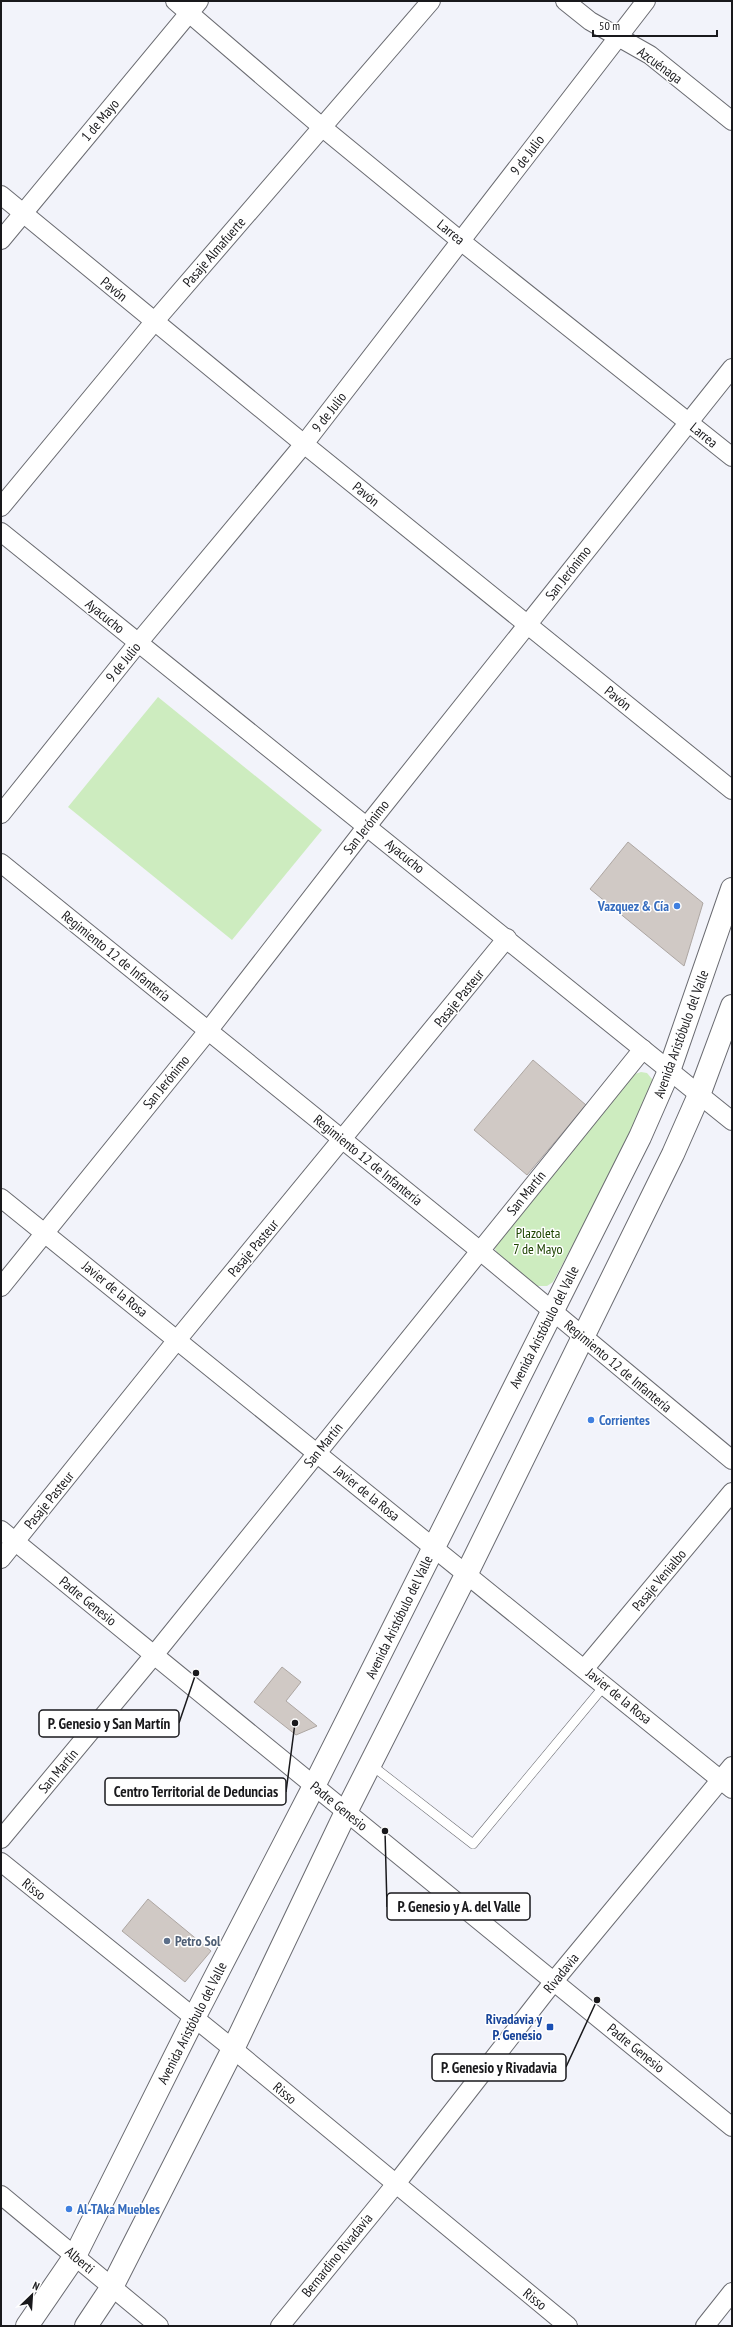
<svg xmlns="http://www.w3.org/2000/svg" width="733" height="2327" viewBox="0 0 733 2327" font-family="'PT Sans Narrow',sans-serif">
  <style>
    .green { fill: #cdecbf }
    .building { fill: #d0c9c5; stroke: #ada6a2 }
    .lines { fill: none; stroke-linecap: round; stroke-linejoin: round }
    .service-casing { stroke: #6a6b71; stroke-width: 10 }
    .minor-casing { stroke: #6a6b71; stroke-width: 20 }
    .secondary-casing { stroke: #6a6b71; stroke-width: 24 }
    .service { stroke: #fff; stroke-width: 9 }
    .minor { stroke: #fff; stroke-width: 18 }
    .secondary { stroke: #fff; stroke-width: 22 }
    .shop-dot { fill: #3f7fe0; stroke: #fff; stroke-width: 1.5 }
    .service-dot { fill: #5c6f8a; stroke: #fff; stroke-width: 1.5 }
    .transit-dot { fill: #1a4fb4; stroke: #fff; stroke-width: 1.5 }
    .labels { text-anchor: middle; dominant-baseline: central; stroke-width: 3; stroke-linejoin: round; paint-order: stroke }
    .street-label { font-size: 14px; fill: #19191c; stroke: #fff }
    .shop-label { font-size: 14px; font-weight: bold; fill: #366cbe; stroke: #fff; text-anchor: start }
    .park-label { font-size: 14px; fill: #1d4400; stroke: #fff }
    .service-label { font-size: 14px; font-weight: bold; fill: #4e5e75; stroke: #fff; text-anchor: start }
    .transit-label { font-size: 14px; font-weight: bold; fill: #164399; stroke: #fff; text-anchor: end }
    .leader { fill: none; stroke: #19191c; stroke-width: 1.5 }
    .callout-dot { fill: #19191c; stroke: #fff; stroke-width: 1.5 }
    .callout { fill: #fff; stroke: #19191c; stroke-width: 1.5 }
    .callout-label { font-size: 15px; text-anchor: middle; font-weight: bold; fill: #19191c }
  </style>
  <rect width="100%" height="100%" fill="#f2f3fa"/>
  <g class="green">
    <polygon points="158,697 322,830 232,940 68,807"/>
    <polygon points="641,1072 647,1073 652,1079 652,1088 632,1134 553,1282 547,1286 536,1286 498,1255 495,1249 497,1240 632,1075"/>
  </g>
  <g class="building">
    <polygon points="628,842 703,903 684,966 590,889"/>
    <polygon points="533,1060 586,1105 527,1175 474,1130"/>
    <polygon points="282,1667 301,1682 286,1701 317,1726 296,1735 254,1702"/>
    <polygon points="148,1899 211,1951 185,1982 122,1931"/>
  </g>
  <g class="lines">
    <defs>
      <polyline id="service" points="370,1764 473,1844 605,1685"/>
      <g id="minor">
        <polyline points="175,1 323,128 462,242 732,457"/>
        <polyline points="565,1 590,21 650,55 732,121"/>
        <polyline points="1,195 304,444 732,790"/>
        <polyline points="1,240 199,1"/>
        <polyline points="1,507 154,322 431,1"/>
        <polyline points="1,532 732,1121"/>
        <polyline points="1,814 138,643 304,444 646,1"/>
        <polyline points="1,863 479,1250 732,1460"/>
        <polyline points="1,1198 732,1789"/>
        <polyline points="1,1287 208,1031 367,826 732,368"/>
        <polyline points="1,1530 732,2127"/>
        <polyline points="1,1559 177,1340 507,938"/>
        <polyline points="585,1668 732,1492"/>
        <polyline points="1,1839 154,1655 643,1049"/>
        <polyline points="1,1862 233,2049 568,2326"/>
        <polyline points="1,2195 159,2326"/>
        <polyline points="280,2326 395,2185 554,1981 732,1766"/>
        <polyline points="705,2326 732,2292"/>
      </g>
      <g id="secondary">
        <polyline points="27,2326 75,2256 194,2018 314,1786 640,1137 669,1071 732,889"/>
        <polyline points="86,2326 112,2287 233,2049 346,1812 467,1573 673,1154 699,1095 732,1006"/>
      </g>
    </defs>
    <use href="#service" class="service-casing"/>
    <use href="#minor" class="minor-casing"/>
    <use href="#secondary" class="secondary-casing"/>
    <use href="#service" class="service"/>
    <use href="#minor" class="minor"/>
    <use href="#secondary" class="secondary"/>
  </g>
  <g class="shop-dot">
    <circle cx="677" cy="906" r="4"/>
    <circle cx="591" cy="1420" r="4"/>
    <circle cx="69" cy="2209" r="4"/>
  </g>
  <circle class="service-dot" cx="167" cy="1941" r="4"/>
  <rect class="transit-dot" x="546" y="2023" width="8" height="8" rx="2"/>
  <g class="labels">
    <g class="street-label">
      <text transform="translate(660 65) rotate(36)">Azcuénaga</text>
      <text transform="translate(100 120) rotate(-50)">1 de Mayo</text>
      <text transform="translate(527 155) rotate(-53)">9 de Julio</text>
      <text transform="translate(451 232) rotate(39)">Larrea</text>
      <text transform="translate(214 252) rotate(-49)">Pasaje Almafuerte</text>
      <text transform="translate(114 289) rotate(39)">Pavón</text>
      <text transform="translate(329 412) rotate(-52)">9 de Julio</text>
      <text transform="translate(704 435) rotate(39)">Larrea</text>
      <text transform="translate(366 494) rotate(39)">Pavón</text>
      <text transform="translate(568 573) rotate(-52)">San Jerónimo</text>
      <text transform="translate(105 616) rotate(39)">Ayacucho</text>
      <text transform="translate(123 662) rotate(-51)">9 de Julio</text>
      <text transform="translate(618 698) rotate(39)">Pavón</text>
      <text transform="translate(366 827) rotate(-52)">San Jerónimo</text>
      <text transform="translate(405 856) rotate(39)">Ayacucho</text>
      <text transform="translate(116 956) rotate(39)">Regimiento 12 de Infantería</text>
      <text transform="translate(459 998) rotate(-51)">Pasaje Pasteur</text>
      <text transform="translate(681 1034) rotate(-70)">Avenida Aristóbulo del Valle</text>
      <text transform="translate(166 1082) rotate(-51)">San Jerónimo</text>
      <text transform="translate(368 1160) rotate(39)">Regimiento 12 de Infantería</text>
      <text transform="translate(526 1193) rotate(-51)">San Martín</text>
      <text transform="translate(253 1248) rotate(-50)">Pasaje Pasteur</text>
      <text transform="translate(115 1289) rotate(39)">Javier de la Rosa</text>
      <text transform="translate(544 1327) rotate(-63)">Avenida Aristóbulo del Valle</text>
      <text transform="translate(618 1366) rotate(40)">Regimiento 12 de Infantería</text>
      <text transform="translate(323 1445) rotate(-51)">San Martín</text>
      <text transform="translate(367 1493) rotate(39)">Javier de la Rosa</text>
      <text transform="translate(49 1500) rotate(-51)">Pasaje Pasteur</text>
      <text transform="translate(659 1580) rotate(-50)">Pasaje Venialbo</text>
      <text transform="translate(88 1601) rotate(39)">Padre Genesio</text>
      <text transform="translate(399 1617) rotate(-64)">Avenida Aristóbulo del Valle</text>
      <text transform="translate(619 1696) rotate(39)">Javier de la Rosa</text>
      <text transform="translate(58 1771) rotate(-50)">San Martín</text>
      <text transform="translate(339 1806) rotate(39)">Padre Genesio</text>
      <text transform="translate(34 1889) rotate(39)">Risso</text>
      <text transform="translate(561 1973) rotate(-51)">Rivadavia</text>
      <text transform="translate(192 2023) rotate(-63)">Avenida Aristóbulo del Valle</text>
      <text transform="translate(636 2048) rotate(39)">Padre Genesio</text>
      <text transform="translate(285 2093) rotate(40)">Risso</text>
      <text transform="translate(337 2255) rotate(-51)">Bernardino Rivadavia</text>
      <text transform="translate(80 2260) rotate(40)">Alberti</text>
      <text transform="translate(535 2299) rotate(39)">Risso</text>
    </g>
    <g class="shop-label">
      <text x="669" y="906" text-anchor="end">Vazquez &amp; Cía</text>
      <text x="599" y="1420">Corrientes</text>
      <text x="77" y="2209">Al-TAka Muebles</text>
    </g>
    <g class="park-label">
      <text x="538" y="1233">Plazoleta<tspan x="538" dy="16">7 de Mayo</tspan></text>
    </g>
    <g class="service-label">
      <text x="175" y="1941">Petro Sol</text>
    </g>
    <g class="transit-label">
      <text x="542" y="2019">Rivadavia y<tspan x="542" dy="16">P. Genesio</tspan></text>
    </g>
  </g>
  <path class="leader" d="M196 1673L179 1723M295 1723L286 1792M385 1831L387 1907M597 2000L566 2067"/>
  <g class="callout-dot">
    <circle cx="196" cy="1673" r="4"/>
    <circle cx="295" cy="1723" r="4"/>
    <circle cx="385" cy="1831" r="4"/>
    <circle cx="597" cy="2000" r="4"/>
  </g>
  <g class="callout">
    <rect x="39" y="1710" width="140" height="27" rx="4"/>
    <rect x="105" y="1778" width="181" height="27" rx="4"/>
    <rect x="387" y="1893" width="143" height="27" rx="4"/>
    <rect x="432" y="2054" width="134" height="27" rx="4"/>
  </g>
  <g class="callout-label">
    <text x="109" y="1729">P. Genesio y San Martín</text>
    <text x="196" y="1797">Centro Territorial de Deduncias</text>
    <text x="459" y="1912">P. Genesio y A. del Valle</text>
    <text x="499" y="2073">P. Genesio y Rivadavia</text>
  </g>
  <rect width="733" height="2327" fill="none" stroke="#19191c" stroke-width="4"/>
  <g transform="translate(32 2295) rotate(25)" stroke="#ffffff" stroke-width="3" paint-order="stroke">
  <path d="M0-3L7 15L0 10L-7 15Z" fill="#19191c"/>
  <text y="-6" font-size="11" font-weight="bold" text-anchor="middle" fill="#19191c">N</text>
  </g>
  <path d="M593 30v6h124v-6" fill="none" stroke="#19191c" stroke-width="2"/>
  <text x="599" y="30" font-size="12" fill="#19191c" stroke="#ffffff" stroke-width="3" paint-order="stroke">50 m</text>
</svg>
